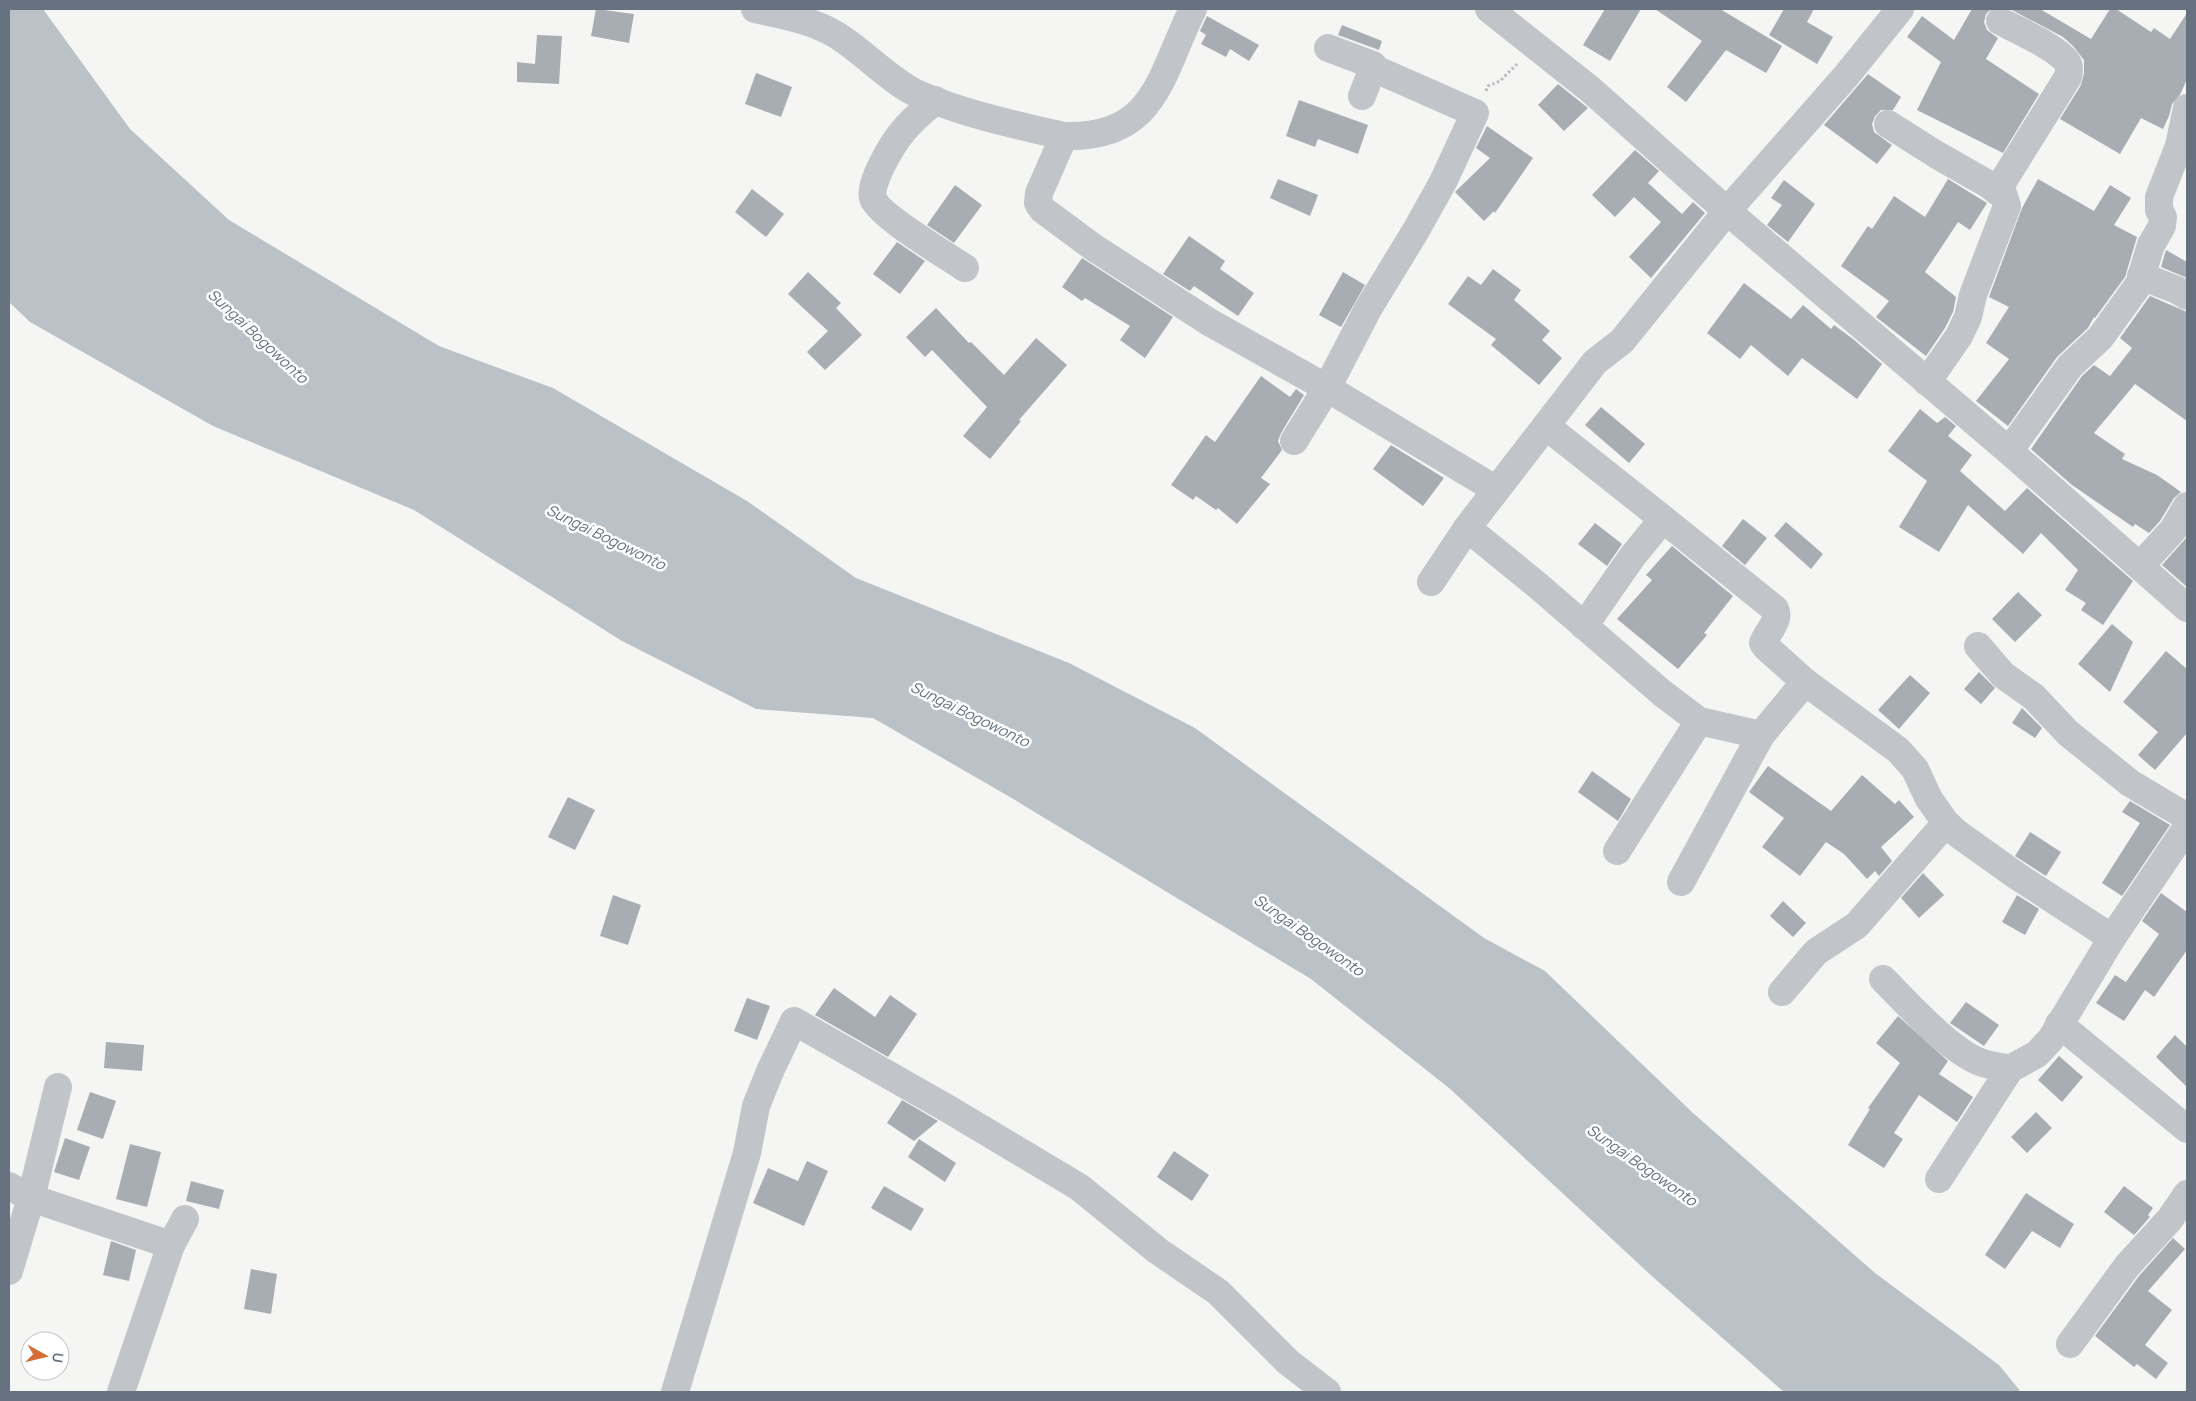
<svg xmlns="http://www.w3.org/2000/svg" width="2196" height="1401" viewBox="0 0 2196 1401" font-family="Manrope,sans-serif">
  <style>
    .water { fill: #bac2c7 }
    .building { fill: #a8adb4 }
    .lines { fill: none; stroke-linecap: round; stroke-linejoin: round }
    .path { stroke: #b9bbbe; stroke-width: 3; stroke-dasharray: 2.5 2.5; stroke-linecap: butt }
    .minor { stroke: #c1c4c8; stroke-width: 28 }
    .labels { text-anchor: middle; dominant-baseline: central; stroke-width: 5; stroke-linejoin: round; paint-order: stroke }
    .water-label { font-size: 15px; font-style: italic; fill: #63737e; stroke: #fff }
  </style>
  <rect width="100%" height="100%" fill="#f5f6f3"/>
  <polygon class="water" points="9,9 43,9 130,129 229,220 439,346 553,388 747,501 856,578 1069,663 1195,728 1484,938 1545,971 1693,1113 1875,1273 1999,1365 2021,1392 1784,1392 1654,1278 1449,1088 1311,979 1010,797 873,718 756,709 622,641 414,510 213,426 30,322 9,302"/>
  <g class="building">
    <polygon points="596,9 634,14 629,43 591,36"/>
    <polygon points="1605,9 1641,9 1610,61 1583,45"/>
    <polygon points="1655,9 1720,9 1782,46 1766,73 1726,50 1686,102 1667,87 1702,41"/>
    <polygon points="1784,9 1814,9 1807,22 1833,37 1817,64 1769,35"/>
    <polygon points="1972,9 1991,9 1986,14 1984,22 1987,30 1998,38 1986,59 2039,94 2003,153 1917,110 1941,62 1907,37 1922,16 1954,40"/>
    <polygon points="2010,9 2040,9 2091,39 2110,9 2116,9 2151,32 2154,28 2170,39 2187,13 2187,79 2180,95 2172,104 2169,116 2163,129 2141,118 2120,154 2060,119 2081,85 2084,73 2084,60 2073,46 2063,37"/>
    <polygon points="1207,16 1259,45 1249,61 1230,49 1226,57 1201,44 1206,35 1200,31"/>
    <polygon points="1342,25 1382,41 1379,50 1338,35"/>
    <polygon points="537,35 562,36 559,84 517,82 517,62 535,64"/>
    <polygon points="756,73 792,87 781,117 745,104"/>
    <polygon points="1868,74 1901,97 1893,110 1881,110 1875,116 1872,124 1874,132 1892,145 1877,164 1824,125"/>
    <polygon points="1558,84 1588,108 1564,131 1538,105"/>
    <polygon points="1299,100 1368,125 1358,154 1318,139 1315,147 1286,136"/>
    <polygon points="1487,126 1533,158 1495,213 1494,211 1484,221 1455,192 1490,158 1476,148"/>
    <polygon points="1635,150 1659,171 1648,183 1682,214 1693,202 1705,213 1651,278 1629,257 1661,222 1634,197 1615,217 1592,195"/>
    <polygon points="1278,179 1318,195 1310,216 1270,198"/>
    <polygon points="1948,179 1987,203 1970,230 1958,222 1925,272 1956,297 1953,312 1945,328 1926,356 1876,317 1889,301 1841,266 1868,226 1872,229 1894,196 1925,217"/>
    <polygon points="2038,179 2094,211 2110,185 2131,198 2114,225 2137,237 2125,277 2095,318 2094,317 2088,328 2057,357 2008,426 1976,401 2009,359 1986,343 2009,307 1989,297 2022,208"/>
    <polygon points="1784,180 1815,204 1788,242 1767,225 1782,205 1771,198"/>
    <polygon points="955,185 982,205 954,243 927,225"/>
    <polygon points="752,189 784,214 766,237 735,212"/>
    <polygon points="1189,236 1225,261 1220,269 1254,293 1238,316 1194,286 1190,291 1163,274"/>
    <polygon points="897,242 925,261 900,294 873,274"/>
    <polygon points="2166,250 2187,262 2187,278 2161,267"/>
    <polygon points="1082,258 1173,317 1145,358 1120,340 1130,326 1085,298 1082,301 1062,287"/>
    <polygon points="1493,269 1521,290 1514,300 1550,331 1542,340 1562,358 1539,385 1491,345 1496,339 1448,304 1468,276 1481,285"/>
    <polygon points="808,272 841,303 836,308 862,335 825,370 807,352 828,331 788,294"/>
    <polygon points="1343,272 1365,285 1341,327 1319,315"/>
    <polygon points="1744,283 1791,319 1803,305 1831,329 1834,325 1853,339 1882,364 1857,399 1802,358 1788,376 1751,345 1740,359 1707,333"/>
    <polygon points="2150,296 2187,312 2187,421 2135,384 2094,433 2125,454 2122,459 2157,475 2181,492 2174,498 2160,521 2149,533 2135,524 2133,527 2072,485 2031,449 2082,376 2094,365 2110,376 2132,348 2120,338"/>
    <polygon points="936,308 969,343 971,342 1004,375 1036,338 1067,365 1019,420 1021,421 990,459 963,436 987,407 932,350 925,357 906,337"/>
    <polygon points="1261,376 1290,397 1296,389 1304,395 1281,433 1278,441 1282,450 1261,478 1270,484 1237,524 1218,508 1216,510 1196,496 1193,500 1171,485 1206,435 1215,442"/>
    <polygon points="1601,407 1645,444 1629,463 1585,425"/>
    <polygon points="1920,409 1937,423 1945,417 1956,426 1948,436 1972,455 1960,471 2005,511 2027,488 2133,581 2103,625 2081,610 2086,603 2065,590 2078,570 2041,533 2023,554 1968,505 1939,552 1899,527 1927,481 1888,451"/>
    <polygon points="1391,445 1444,478 1423,506 1373,469"/>
    <polygon points="1743,519 1767,538 1745,565 1722,546"/>
    <polygon points="1786,522 1823,554 1811,569 1774,536"/>
    <polygon points="1595,523 1622,544 1607,566 1578,544"/>
    <polygon points="2187,537 2187,587 2162,565"/>
    <polygon points="1672,546 1733,596 1704,633 1707,635 1678,669 1617,619 1652,580 1646,575"/>
    <polygon points="2018,592 2042,615 2015,642 1992,619"/>
    <polygon points="2112,624 2133,642 2110,692 2078,664"/>
    <polygon points="2166,651 2187,669 2187,733 2155,770 2138,755 2158,732 2123,702"/>
    <polygon points="1979,672 1995,688 1981,704 1964,689"/>
    <polygon points="1910,675 1930,693 1899,729 1878,710"/>
    <polygon points="2022,708 2042,728 2035,738 2012,723"/>
    <polygon points="1768,766 1831,811 1862,775 1895,804 1899,800 1914,817 1881,847 1892,861 1879,876 1875,871 1867,879 1844,854 1826,842 1800,876 1762,847 1784,818 1749,792"/>
    <polygon points="1592,771 1631,799 1618,821 1578,792"/>
    <polygon points="568,797 595,810 575,850 548,837"/>
    <polygon points="2130,801 2170,825 2122,896 2102,883 2140,823 2122,812"/>
    <polygon points="2030,832 2061,852 2046,876 2015,856"/>
    <polygon points="1923,873 1944,895 1919,918 1901,898"/>
    <polygon points="2161,893 2187,912 2187,950 2154,997 2145,990 2124,1021 2096,1003 2115,975 2126,982 2159,934 2142,921"/>
    <polygon points="613,895 641,905 628,945 600,936"/>
    <polygon points="2017,895 2039,909 2025,935 2002,922"/>
    <polygon points="1783,901 1806,923 1793,937 1770,916"/>
    <polygon points="834,988 875,1017 890,995 917,1014 888,1057 815,1015"/>
    <polygon points="747,998 770,1006 757,1040 734,1031"/>
    <polygon points="1966,1002 1999,1025 1984,1046 1950,1023"/>
    <polygon points="1898,1016 1948,1061 1939,1074 1973,1097 1957,1122 1919,1095 1894,1133 1903,1139 1884,1168 1848,1145 1870,1109 1868,1108 1900,1063 1876,1043"/>
    <polygon points="2175,1035 2187,1047 2187,1087 2156,1057"/>
    <polygon points="106,1042 144,1045 142,1071 104,1068"/>
    <polygon points="2059,1056 2083,1077 2062,1102 2038,1080"/>
    <polygon points="90,1092 116,1101 103,1139 77,1130"/>
    <polygon points="902,1100 938,1121 914,1141 887,1123"/>
    <polygon points="2036,1112 2052,1128 2027,1153 2011,1137"/>
    <polygon points="65,1138 90,1147 79,1180 54,1172"/>
    <polygon points="919,1139 956,1163 945,1182 908,1157"/>
    <polygon points="130,1144 161,1152 147,1207 116,1199"/>
    <polygon points="1174,1151 1209,1175 1192,1201 1157,1177"/>
    <polygon points="807,1161 828,1171 804,1226 753,1203 768,1168 798,1181"/>
    <polygon points="191,1181 224,1190 219,1209 186,1201"/>
    <polygon points="884,1186 924,1209 911,1231 871,1208"/>
    <polygon points="2124,1186 2153,1208 2148,1215 2150,1217 2134,1235 2104,1212"/>
    <polygon points="2026,1193 2074,1224 2060,1248 2032,1231 2005,1269 1985,1255"/>
    <polygon points="2173,1238 2185,1249 2148,1291 2172,1310 2145,1345 2168,1363 2156,1379 2137,1364 2134,1367 2095,1336 2139,1276"/>
    <polygon points="111,1241 136,1250 129,1281 103,1275"/>
    <polygon points="251,1269 277,1274 271,1314 244,1309"/>
  </g>
  <g class="lines">
    <polyline class="path" points="1486,91 1488,86 1500,81 1518,63"/>
    <g class="minor">
      <path d="M755 9C786 16 818 21 844 40 866 55 895 84 918 94 964 114 1016 125 1064 136"/>
      <path d="M1193 9C1160 75 1156 139 1064 136L1039 193 1038 203 1043 210 1093 247 1209 322 1327 388 1495 489"/>
      <polyline points="1489,9 1591,90 1727,211 2009,451 2187,608"/>
      <polyline points="1362,96 1373,68"/>
      <path d="M935 100C925 110 913 119 904 130 894 141 868 184 873 198 878 215 947 256 965 268"/>
      <polyline points="1888,124 1937,155 1988,184 2004,196 2007,206 1973,295 1968,317 1959,336 1927,382"/>
      <path d="M1997 191 2068 77C2069 72 2070 67 2067 62 2056 47 2017 30 2000 21"/>
      <polyline points="2141,276 2177,290 2187,296"/>
      <polyline points="1546,426 1663,519 1632,557 1584,626"/>
      <polyline points="1294,441 1327,388 1368,309 1415,232 1443,182 1475,113 1373,68 1373,65 1328,48"/>
      <polyline points="2009,451 2070,366 2100,338 2139,284 2151,245 2162,226 2163,217 2159,210 2159,197 2179,146 2187,108"/>
      <path d="M1663 519 1775 609C1781 620 1767 632 1763 643L1766 647 1805 682"/>
      <polyline points="2140,566 2173,530 2187,506"/>
      <polyline points="1431,582 1467,528"/>
      <polyline points="1978,646 2003,675 2034,697 2068,733 2130,783 2187,817"/>
      <polyline points="1761,735 1699,721 1662,693 1536,584 1467,528 1595,362 1622,341 1727,211 1846,76 1900,9"/>
      <polyline points="1617,851 1699,721"/>
      <polyline points="1681,882 1761,735 1805,682 1898,750 1915,769 1929,799 1946,823 1958,834 2017,876 2112,938"/>
      <path d="M1883 979C1907 1003 1949 1050 1980 1062 1989 1066 2000 1066 2010 1069L2037 1054 2051 1039 2112 938 2187 827"/>
      <polyline points="1782,992 1816,952 1857,925 1946,823"/>
      <polyline points="2059,1024 2187,1129"/>
      <polyline points="1939,1179 2010,1069"/>
      <polyline points="9,1186 31,1198 171,1245"/>
      <polyline points="9,1271 31,1198 58,1087"/>
      <polyline points="2070,1344 2127,1266 2170,1219 2187,1194"/>
      <polyline points="121,1392 171,1245 185,1219"/>
      <polyline points="675,1392 747,1153 756,1106 771,1069 794,1021 950,1110 1079,1187 1158,1251 1218,1292 1288,1362 1327,1392"/>
    </g>
  </g>
  <g class="labels">
    <g class="water-label">
      <text transform="translate(258 336) rotate(43)">Sungai Bogowonto</text>
      <text transform="translate(606 537) rotate(26)">Sungai Bogowonto</text>
      <text transform="translate(970 714) rotate(26)">Sungai Bogowonto</text>
      <text transform="translate(1309 935) rotate(35)">Sungai Bogowonto</text>
      <text transform="translate(1642 1165) rotate(35)">Sungai Bogowonto</text>
    </g>
  </g>
  <rect width="2196" height="1401" fill="none" stroke="#677281" stroke-width="20"/>
  <g transform="translate(45 1356) rotate(98)"><circle r="24" fill="#ffffff" stroke="#c2c7cd"/>
  <path d="M0-4L9 19L0 12L-9 19Z" fill="#d46e34"/>
  <text y="-8" font-size="14" font-weight="bold" text-anchor="middle" fill="#677281">U</text>
  </g>
</svg>
